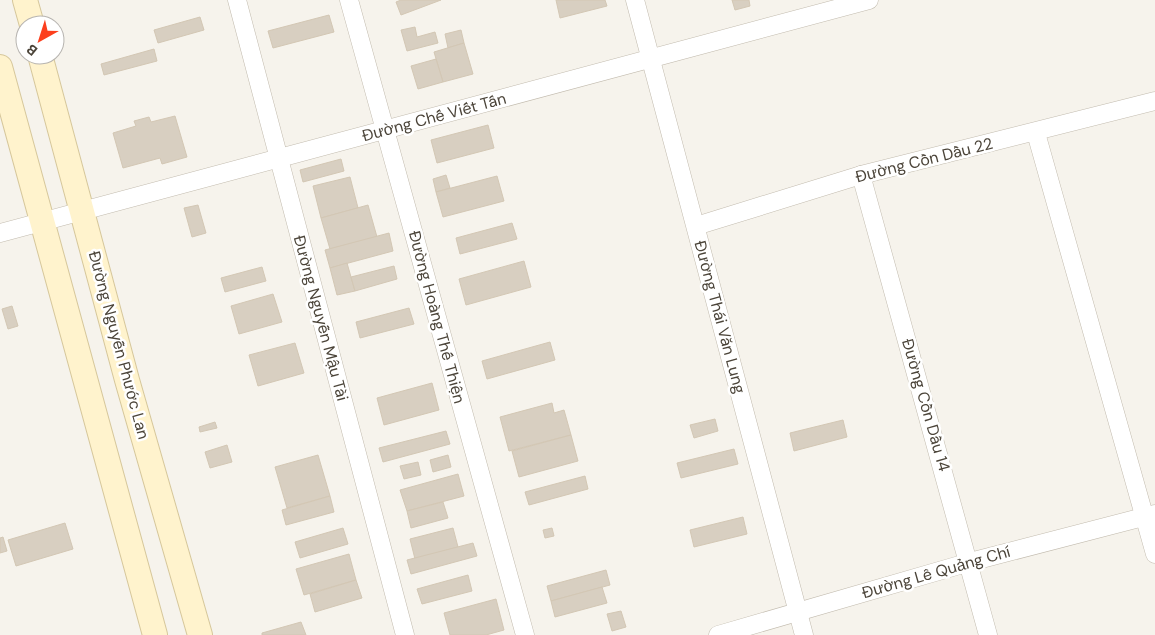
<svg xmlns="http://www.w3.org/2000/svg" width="1155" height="635" viewBox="0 0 1155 635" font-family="'DM Sans',sans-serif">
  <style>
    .building { fill: #d8cfc1; stroke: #d3c7b4 }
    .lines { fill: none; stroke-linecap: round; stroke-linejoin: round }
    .minor-casing { stroke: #c2bbae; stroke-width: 19 }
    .secondary-casing { stroke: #d6c79b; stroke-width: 26 }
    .minor { stroke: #fff; stroke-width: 18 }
    .secondary { stroke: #fff3cd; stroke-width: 24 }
    .labels { text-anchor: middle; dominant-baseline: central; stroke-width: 5; stroke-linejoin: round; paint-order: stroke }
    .street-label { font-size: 16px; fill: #4b4439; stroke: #fff }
  </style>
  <rect width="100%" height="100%" fill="#f6f3ec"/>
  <g class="building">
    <polygon points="401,0 441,0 401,15 396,2"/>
    <polygon points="556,0 605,0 607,6 560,18"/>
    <polygon points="732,0 749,0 750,6 735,10"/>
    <polygon points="329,15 334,32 273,48 268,31"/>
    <polygon points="200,17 204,30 158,43 154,30"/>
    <polygon points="415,27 417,37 435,32 438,43 407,51 401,30"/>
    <polygon points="461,30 464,43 448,48 445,34"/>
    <polygon points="464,43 473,74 443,82 434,52"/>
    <polygon points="154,49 157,61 104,75 101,64"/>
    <polygon points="436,59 443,82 418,89 411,66"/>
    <polygon points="175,116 187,157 162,164 160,158 123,168 113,133 136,126 134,121 149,117 151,122"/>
    <polygon points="488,125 494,148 437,163 431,140"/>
    <polygon points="341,159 344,171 303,182 300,170"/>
    <polygon points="446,175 450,188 436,192 433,179"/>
    <polygon points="497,176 504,201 443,217 436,192"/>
    <polygon points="350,177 358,208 321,218 313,186"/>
    <polygon points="198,205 206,233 192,237 184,208"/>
    <polygon points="368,205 377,237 330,249 321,218"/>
    <polygon points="512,223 517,239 460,254 456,238"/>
    <polygon points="389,233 393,251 330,268 325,250"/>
    <polygon points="524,261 531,287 466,305 459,279"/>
    <polygon points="347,263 355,291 337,295 330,268"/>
    <polygon points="394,266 397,279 355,291 351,277"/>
    <polygon points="262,267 266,281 225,292 221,278"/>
    <polygon points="273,294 282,322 239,334 231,306"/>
    <polygon points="12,306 18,326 8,329 2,309"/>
    <polygon points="409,308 414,324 360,338 356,322"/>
    <polygon points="550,342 555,360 487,379 482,361"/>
    <polygon points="295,343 304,373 258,386 249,355"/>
    <polygon points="432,383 439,410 384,425 377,398"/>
    <polygon points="552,403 554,413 564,410 571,435 509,451 500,417"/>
    <polygon points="715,419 718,431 694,438 690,425"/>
    <polygon points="843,420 847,437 794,451 790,433"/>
    <polygon points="215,422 217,428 200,432 199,427"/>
    <polygon points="446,431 450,444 383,462 379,448"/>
    <polygon points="571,435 578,461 519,477 512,451"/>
    <polygon points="227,445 232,462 210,468 205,452"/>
    <polygon points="734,449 738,464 681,478 677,463"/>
    <polygon points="318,455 330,496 287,508 275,467"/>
    <polygon points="448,455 451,467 433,472 430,460"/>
    <polygon points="418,462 421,475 404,479 400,466"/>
    <polygon points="458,474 464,496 407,511 400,490"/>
    <polygon points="585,476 588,489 529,505 525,492"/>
    <polygon points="330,496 334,512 286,525 282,510"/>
    <polygon points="443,502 448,518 411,528 407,511"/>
    <polygon points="743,517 747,534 694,547 690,530"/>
    <polygon points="65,523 73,549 16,566 8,540"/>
    <polygon points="343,528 348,544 300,558 295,542"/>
    <polygon points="453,528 458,547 415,559 410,539"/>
    <polygon points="552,528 554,536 545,538 543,530"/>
    <polygon points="3,537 7,551 0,553 0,538"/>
    <polygon points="473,543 477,556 411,574 407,560"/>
    <polygon points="349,554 356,580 304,595 296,569"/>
    <polygon points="606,570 610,585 551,601 547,586"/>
    <polygon points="468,575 472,591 422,604 417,589"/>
    <polygon points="356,580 362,598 315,612 310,594"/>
    <polygon points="602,587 607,603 555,617 551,601"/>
    <polygon points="496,599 504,630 486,635 450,635 444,613"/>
    <polygon points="621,611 626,627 612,631 607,614"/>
    <polygon points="301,622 306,635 262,635 262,633"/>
  </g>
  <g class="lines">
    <defs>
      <g id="minor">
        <polyline points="237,0 405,635"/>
        <polyline points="349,0 525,635"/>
        <polyline points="635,0 804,635"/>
        <polyline points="1036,133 1155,554"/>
        <polyline points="861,175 988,635"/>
        <polyline points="696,226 861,175 1155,101"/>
        <polyline points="0,233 869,0"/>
        <polyline points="718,635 970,562 1155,514"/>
      </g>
      <g id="secondary">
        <polyline points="25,0 32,25"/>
        <polyline points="40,55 127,380 200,635"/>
        <polyline points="0,67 155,635"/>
      </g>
    </defs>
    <use href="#minor" class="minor-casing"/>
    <use href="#secondary" class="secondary-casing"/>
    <use href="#minor" class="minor"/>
    <use href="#secondary" class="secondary"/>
  </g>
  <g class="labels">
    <g class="street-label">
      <text transform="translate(434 117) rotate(-15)">Đường Chế Viết Tấn</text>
      <text transform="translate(924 160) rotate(-14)">Đường Cồn Dầu 22</text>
      <text transform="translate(437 317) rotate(75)">Đường Hoàng Thế Thiện</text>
      <text transform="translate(720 317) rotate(75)">Đường Thái Văn Lung</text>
      <text transform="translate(321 318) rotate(75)">Đường Nguyễn Mậu Tài</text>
      <text transform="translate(119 345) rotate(75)">Đường Nguyễn Phước Lan</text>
      <text transform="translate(926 405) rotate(74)">Đường Cồn Dầu 14</text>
      <text transform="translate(936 572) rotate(-16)">Đường Lê Quảng Chí</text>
    </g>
  </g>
  <g transform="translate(40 40) rotate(219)"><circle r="24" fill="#ffffff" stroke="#b7b4b0"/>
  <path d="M0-4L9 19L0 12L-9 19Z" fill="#fc3f1d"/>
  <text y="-8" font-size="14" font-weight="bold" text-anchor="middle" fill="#4b4439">B</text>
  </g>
</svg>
